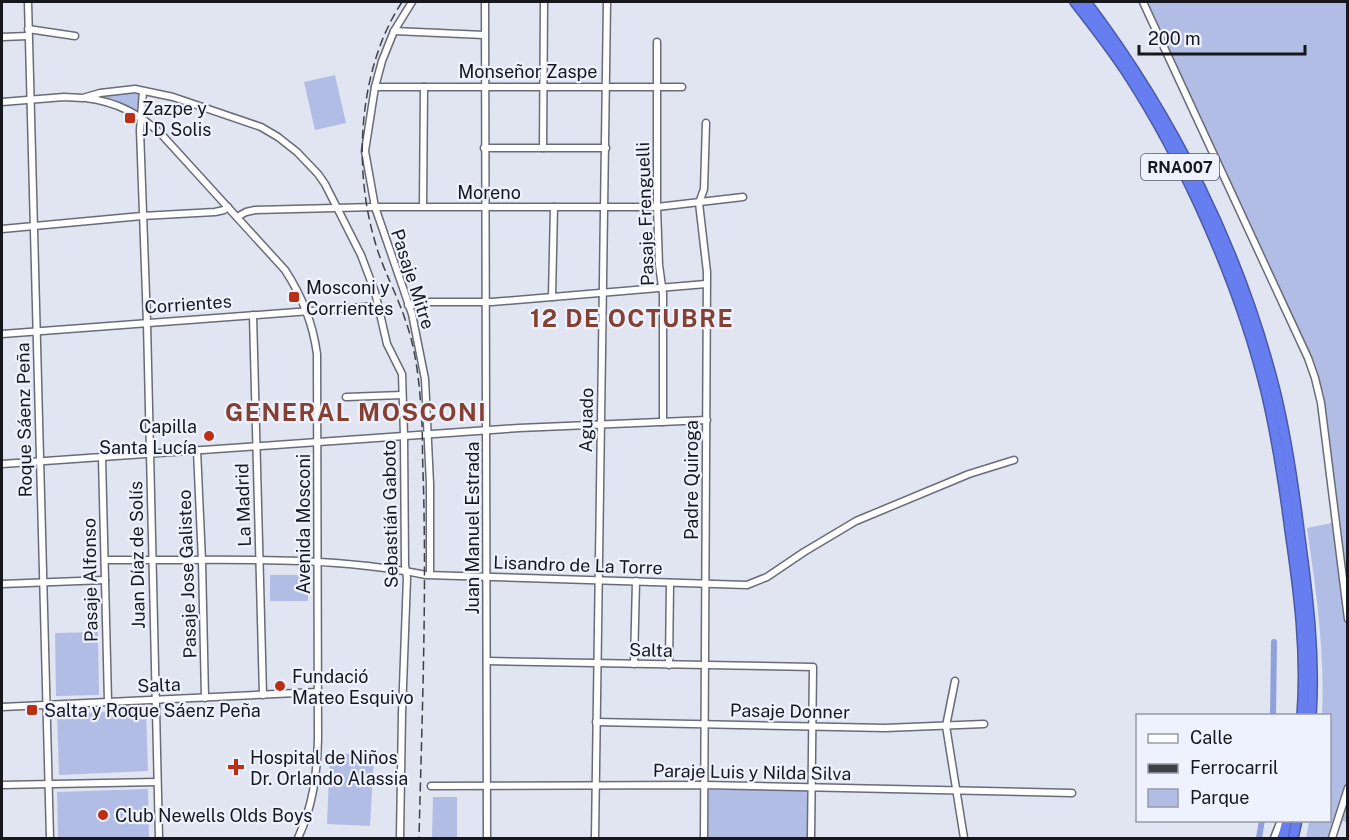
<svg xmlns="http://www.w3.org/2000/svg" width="1349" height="840" viewBox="0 0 1349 840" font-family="'Public Sans',sans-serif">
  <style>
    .green { fill: #b1bde5 }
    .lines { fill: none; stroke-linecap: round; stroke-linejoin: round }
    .canal { stroke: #8fa0db; stroke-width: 6 }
    .minor-casing { stroke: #696c77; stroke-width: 9 }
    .highway-casing { stroke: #4b5aa6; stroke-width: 12 }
    .minor { stroke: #fff; stroke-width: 6 }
    .highway { stroke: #677ef0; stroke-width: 9 }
    .rail { stroke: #3f4147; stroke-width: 1.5; stroke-dasharray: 9 4.5; stroke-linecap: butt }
    .poi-dot { fill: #bb2f13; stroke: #eef2ff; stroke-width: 2 }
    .labels { text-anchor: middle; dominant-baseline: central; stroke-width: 4.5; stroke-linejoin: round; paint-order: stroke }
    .shield { fill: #eef2ff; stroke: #585961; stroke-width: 1.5 }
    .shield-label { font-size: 16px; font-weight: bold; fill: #17181d }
    .street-label { font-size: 18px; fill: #17181d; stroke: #eef2ff }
    .poi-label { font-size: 18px; fill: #17181d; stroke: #eef2ff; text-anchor: start }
    .district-label { font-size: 24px; font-weight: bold; letter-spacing: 1.5px; fill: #864032; stroke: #eef2ff }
  </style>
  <rect width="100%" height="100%" fill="#e1e5f2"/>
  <g class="green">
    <path d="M1144 2H1347L1348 823 1343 821 1336 838H1306L1309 821 1330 820V716L1322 715C1325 652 1316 590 1307 528L1337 522 1322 403 1310 360Z"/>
    <polygon points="335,75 346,123 315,130 304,82"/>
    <polygon points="125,92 139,94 137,110 101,97"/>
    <rect x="270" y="575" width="38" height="26"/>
    <polygon points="98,632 99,695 56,696 55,633"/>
    <polygon points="146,710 148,771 59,775 57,714"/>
    <polygon points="330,753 374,755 370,826 327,824"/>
    <polygon points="148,789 149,838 58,838 57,792"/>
    <rect x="708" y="790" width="99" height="48"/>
    <polygon points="433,797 457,797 457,838 432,838"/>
  </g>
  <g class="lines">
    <g class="canal">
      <polyline points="1273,716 1274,642"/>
      <polyline points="1259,838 1262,820"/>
    </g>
    <defs>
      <g id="minor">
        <polyline points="28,2 50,838"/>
        <polyline points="412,2 394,31 382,61 375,87 365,151 375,207 412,314 425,379 430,484 430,574"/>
        <polyline points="485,2 487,838"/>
        <polyline points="1143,2 1308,358 1315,378 1321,403 1348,619"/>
        <polyline points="28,29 75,36"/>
        <polyline points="394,31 484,35"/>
        <polyline points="2,37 28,36"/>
        <polyline points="657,42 657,207 659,265 663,294 663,422"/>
        <polyline points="375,87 682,87"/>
        <polyline points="143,91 140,130 147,323 159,838"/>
        <path d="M86 98C117 102 140 114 162 135L285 270C302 296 313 324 317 354L318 739C317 774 313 806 298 838"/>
        <polyline points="2,102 64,97 83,98 100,93 135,89 173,97 261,127 278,137 297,152 318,174 325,184 361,255 375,292 387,344 402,374 404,436 405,565 407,578 402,713 400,838"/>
        <polyline points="484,148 606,148"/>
        <polyline points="543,148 544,2"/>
        <polyline points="423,206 424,87"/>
        <polyline points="237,217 246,212 255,210 375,207 657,207 743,197"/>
        <polyline points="2,229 142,216 215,212 224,210 228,207"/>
        <polyline points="552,297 554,207"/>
        <polyline points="408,305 428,302 492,302 706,284"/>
        <polyline points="253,315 263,695"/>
        <polyline points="2,334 377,306"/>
        <polyline points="346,397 402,395"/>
        <polyline points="197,450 202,561 205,698"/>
        <polyline points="102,458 108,701"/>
        <polyline points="2,464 519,428 707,420"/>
        <path d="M106 560C211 561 321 554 426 575L747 585 767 577 804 552 856 521 969 474 1014 460"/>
        <polyline points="2,584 105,580"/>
        <polyline points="487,661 813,667 811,838"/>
        <polyline points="634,664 636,581"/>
        <polyline points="669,665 670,583"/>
        <polyline points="955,681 946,726 964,838"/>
        <polyline points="2,707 318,692"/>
        <polyline points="596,722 885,728 984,724"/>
        <polyline points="2,785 157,782"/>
        <polyline points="431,786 705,785 1072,793"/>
        <polyline points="595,838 607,2"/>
        <polyline points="704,838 707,272 699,203 704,189 706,123"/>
        <polyline points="1274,838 1281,820"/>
        <polyline points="1332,838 1348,788"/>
      </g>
      <g id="highway">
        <path d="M1075 2C1093 25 1110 47 1126 71 1186 163 1240 285 1266 391 1277 437 1284 483 1290 530 1299 591 1307 653 1302 716"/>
        <path d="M1086 2C1173 117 1240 251 1275 391 1287 440 1294 490 1300 539 1308 598 1315 656 1311 716"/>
        <polyline points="1283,838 1287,820"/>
        <polyline points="1293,838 1297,820"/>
      </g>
    </defs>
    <use href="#minor" class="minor-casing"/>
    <use href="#highway" class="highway-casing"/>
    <use href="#minor" class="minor"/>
    <use href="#highway" class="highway"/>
    <path class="rail" d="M402 2C359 67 353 165 374 238 381 266 396 292 405 319 415 346 419 378 421 408 423 429 422 450 423 471 427 594 422 716 419 838"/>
  </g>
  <g class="poi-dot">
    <rect x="124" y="112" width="12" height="12" rx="3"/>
    <rect x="288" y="291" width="12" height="12" rx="3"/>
    <circle cx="209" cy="436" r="6"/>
    <circle cx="280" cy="686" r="6"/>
    <rect x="26" y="704" width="12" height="12" rx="3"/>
    <path d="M233 758h6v6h6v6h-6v6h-6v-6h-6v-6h6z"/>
    <circle cx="103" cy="815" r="6"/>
  </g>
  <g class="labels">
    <rect class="shield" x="1141" y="154" width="78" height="26" rx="4.5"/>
    <g class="shield-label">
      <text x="1180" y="167">RNA007</text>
    </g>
    <g class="street-label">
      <text x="528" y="71">Monseñor Zaspe</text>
      <text x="489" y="192">Moreno</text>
      <text transform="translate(645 214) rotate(-92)">Pasaje Frenguelli</text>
      <text transform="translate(413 279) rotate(72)">Pasaje Mitre</text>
      <text transform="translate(188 304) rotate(-4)">Corrientes</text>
      <text transform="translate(24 420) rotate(-91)">Roque Sáenz Peña</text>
      <text transform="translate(586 420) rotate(-89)">Aguado</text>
      <text transform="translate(691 480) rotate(-90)">Padre Quiroga</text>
      <text transform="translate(243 505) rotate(-92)">La Madrid</text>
      <text transform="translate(390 514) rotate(-91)">Sebastián Gaboto</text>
      <text transform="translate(303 524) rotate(-90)">Avenida Mosconi</text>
      <text transform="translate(472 528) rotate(-90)">Juan Manuel Estrada</text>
      <text transform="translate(137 555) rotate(-91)">Juan Díaz de Solís</text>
      <text transform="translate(578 565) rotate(2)">Lisandro de La Torre</text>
      <text transform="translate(187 574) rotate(-92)">Pasaje Jose Galisteo</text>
      <text transform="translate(90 580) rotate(-91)">Pasaje Alfonso</text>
      <text transform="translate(651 650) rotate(1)">Salta</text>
      <text transform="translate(159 685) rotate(-2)">Salta</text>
      <text transform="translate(790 711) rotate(1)">Pasaje Donner</text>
      <text transform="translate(752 772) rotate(1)">Paraje Luis y Nilda Silva</text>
    </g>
    <g class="poi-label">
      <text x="142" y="108">Zazpe y<tspan x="142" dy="21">J D Solis</tspan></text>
      <text x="306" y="287">Mosconi y<tspan x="306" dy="21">Corrientes</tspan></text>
      <text x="197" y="426" text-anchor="end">Capilla<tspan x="197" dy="21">Santa Lucía</tspan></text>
      <text x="292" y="676">Fundació<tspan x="292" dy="21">Mateo Esquivo</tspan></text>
      <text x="44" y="710">Salta y Roque Sáenz Peña</text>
      <text x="250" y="757">Hospital de Niños<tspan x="250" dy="21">Dr. Orlando Alassia</tspan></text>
      <text x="115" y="815">Club Newells Olds Boys</text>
    </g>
    <g class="district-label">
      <text x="632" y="318">12 DE OCTUBRE</text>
      <text x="356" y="412">GENERAL MOSCONI</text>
    </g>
  </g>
  <rect width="1349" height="840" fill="none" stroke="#17181d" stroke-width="6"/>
  <rect x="1136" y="714" width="195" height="108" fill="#eef2ff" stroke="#989ba5" stroke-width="1.5"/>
  <rect x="1148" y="734" width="30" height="9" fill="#ffffff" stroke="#989ba5" stroke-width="1.5"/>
  <text x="1190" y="744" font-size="18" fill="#17181d">Calle</text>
  <rect x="1148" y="764" width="30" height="9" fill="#3f4147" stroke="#989ba5" stroke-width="1.5"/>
  <text x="1190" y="774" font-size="18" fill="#17181d">Ferrocarril</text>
  <rect x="1148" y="789" width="30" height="18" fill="#b1bde5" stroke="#989ba5" stroke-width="1.5"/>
  <text x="1190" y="804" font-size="18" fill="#17181d">Parque</text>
  <path d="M1139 45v9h166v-9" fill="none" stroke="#17181d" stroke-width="3"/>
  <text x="1148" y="45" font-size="18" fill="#17181d" stroke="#eef2ff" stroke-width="4.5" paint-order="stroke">200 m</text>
</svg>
